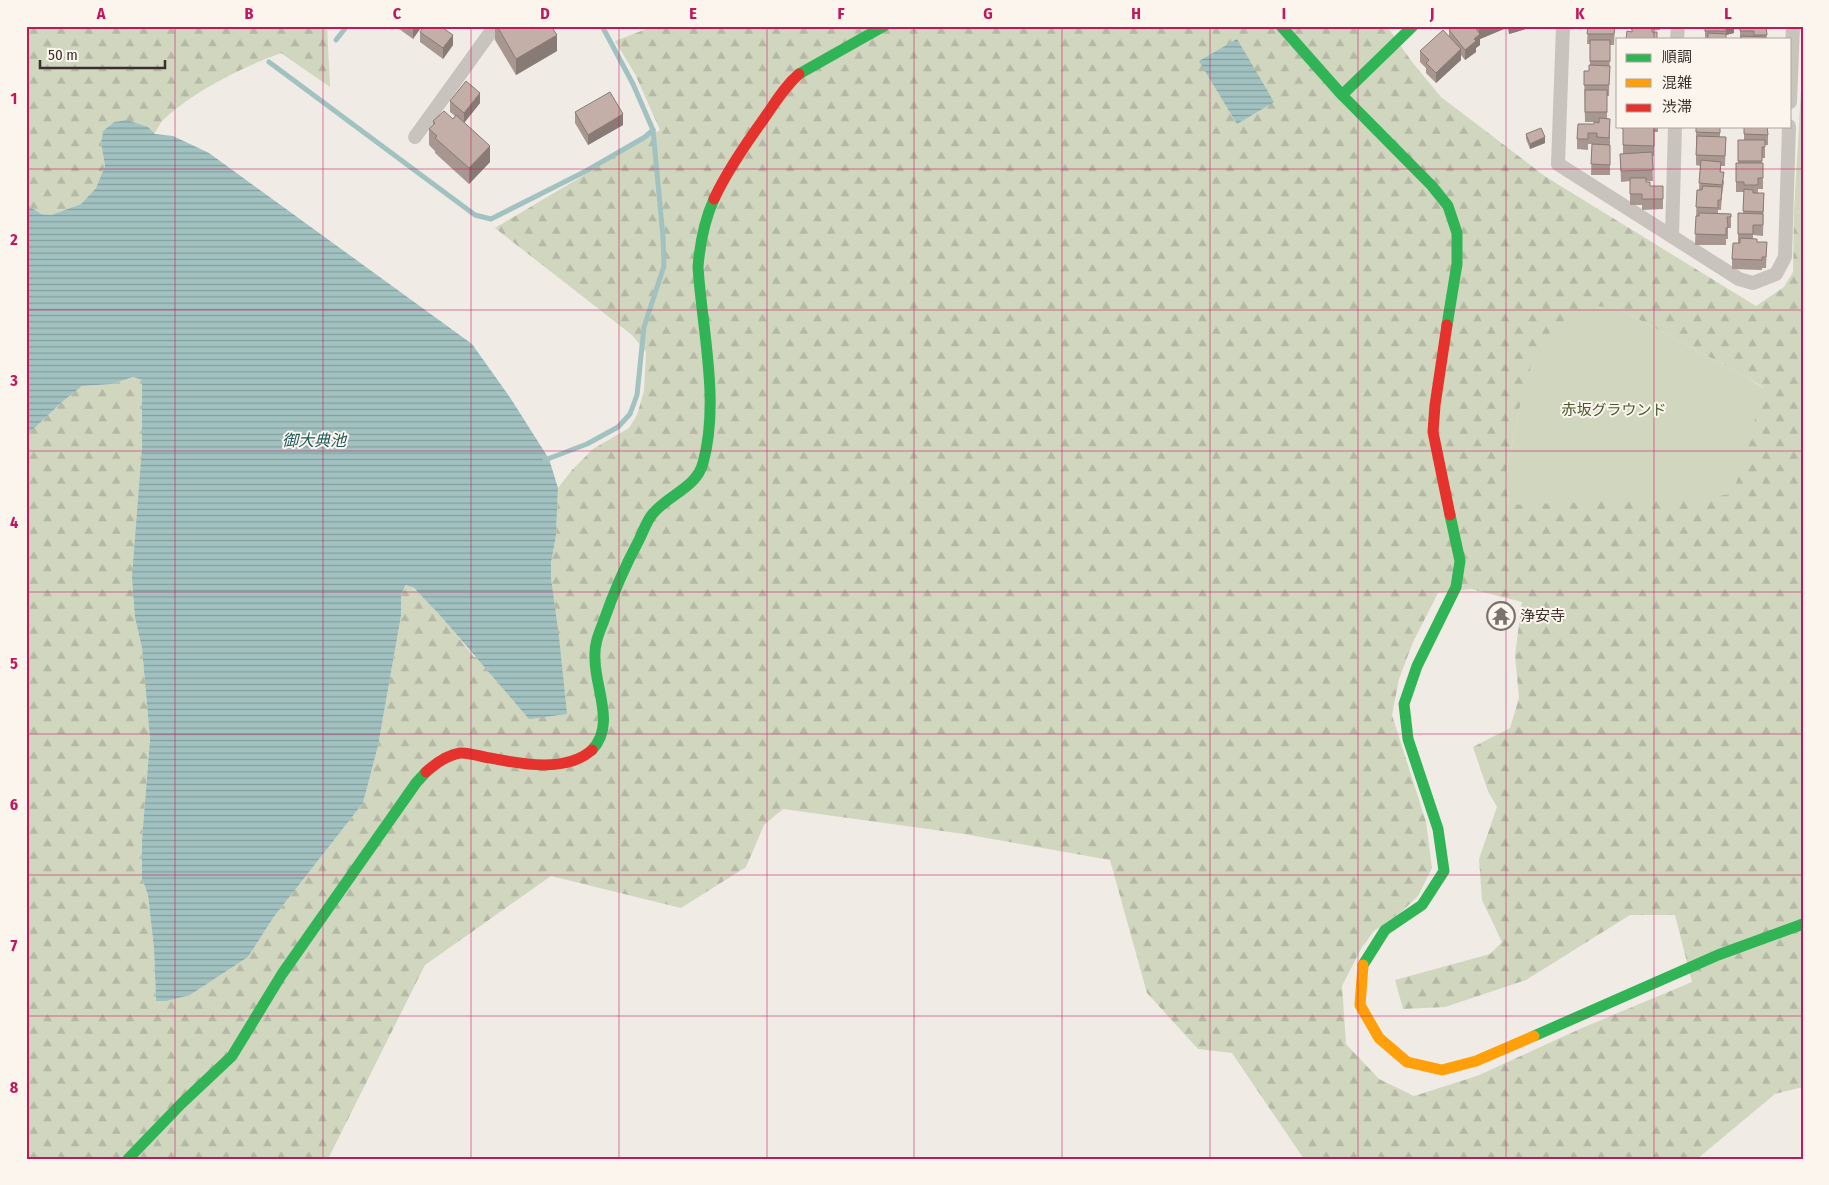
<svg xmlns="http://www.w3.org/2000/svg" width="1829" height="1185" viewBox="0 0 1829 1185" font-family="'Fira Sans Condensed','Noto Sans JP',sans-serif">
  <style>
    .forest { fill: url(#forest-firs); fill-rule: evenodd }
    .park { fill: #d1d6bf }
    .water { fill: url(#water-rules) }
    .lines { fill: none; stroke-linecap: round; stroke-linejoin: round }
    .stream { stroke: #a1c2c1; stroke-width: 5 }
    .street { stroke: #c9c3be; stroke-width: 14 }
    .fast { stroke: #30b455; stroke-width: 11 }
    .slow { stroke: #ff9f0a; stroke-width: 11 }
    .jam { stroke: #e5322d; stroke-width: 11 }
    .wall { fill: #a89690 }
    .shaded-wall { fill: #887a75 }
    .building { fill: #c3afa7; stroke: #887a75 }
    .grid { fill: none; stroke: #c2185b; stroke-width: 1; stroke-opacity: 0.55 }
    .labels { text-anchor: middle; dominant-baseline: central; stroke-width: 4; stroke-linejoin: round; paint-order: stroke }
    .park-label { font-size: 15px; fill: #4a5a2e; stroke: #fbf5ee }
    .poi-label { font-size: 15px; fill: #3b302b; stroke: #fbf5ee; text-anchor: start }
    .water-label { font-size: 16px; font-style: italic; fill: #1f5a5e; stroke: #fbf5ee }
    .neatline { fill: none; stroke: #c2185b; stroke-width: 2 }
    .grid-label { font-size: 16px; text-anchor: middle; font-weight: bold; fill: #c2185b }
  </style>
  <defs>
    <pattern id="forest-firs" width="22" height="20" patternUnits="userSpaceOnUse" patternTransform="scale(1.25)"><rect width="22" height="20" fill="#d1d6bf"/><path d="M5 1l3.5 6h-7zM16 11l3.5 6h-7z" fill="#b4b8a4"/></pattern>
    <pattern id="water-rules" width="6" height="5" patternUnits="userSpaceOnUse" patternTransform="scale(1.25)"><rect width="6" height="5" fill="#a1c2c1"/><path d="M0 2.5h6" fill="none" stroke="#849e9d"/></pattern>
  </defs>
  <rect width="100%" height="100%" fill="#f0ebe5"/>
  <g class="forest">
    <path d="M26 26H327L330 87 281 53C242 67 192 92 162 121 159 125 157 130 154 134L114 122 103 131 101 143 105 166 96 188 81 204 51 215 41 214 26 204Z"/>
    <path d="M654 26H1387L1412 62 1441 97 1546 177 1756 306 1784 287 1793 272 1794 212 1803 213V1087L1775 1094 1697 1159H1304L1232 1053 1198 1049 1147 993 1110 860 964 834 783 809 764 825 746 867 681 908 551 876 425 965 328 1159H26V436L62 402 82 386 112 384 133 377 142 380V448L135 618 142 648 150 739 142 839V878L148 895 154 949 156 1001H167L190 995 248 957 273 918 363 803 378 746 401 616V595L407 585C427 594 459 639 474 657L561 663 551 578V563L556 536 558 488 572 470 593 449 629 428 637 415 644 391 646 352 632 335 495 228 660 130 635 74 615 41ZM1617 308 1745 376 1764 388 1509 505 1505 476 1521 402ZM1471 589 1522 602 1515 655 1519 698 1510 728 1473 747 1488 791 1497 807 1479 859 1482 900 1502 942 1490 954 1395 980 1403 1009 1445 1007 1526 980 1630 915H1675L1692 982 1582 1028 1477 1076 1414 1096 1379 1079 1346 1044 1342 986 1362 947 1374 931 1401 912 1418 896 1432 868 1426 822 1392 715 1399 679 1413 642 1438 593Z"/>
  </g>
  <g class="park">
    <polygon points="1801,90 1803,90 1803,213 1794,212"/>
    <polygon points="1586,305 1617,308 1745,376 1764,389 1733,494 1707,497 1509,505 1505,476 1521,402 1537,345 1570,315"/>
  </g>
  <g class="water">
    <polygon points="1237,39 1274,102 1237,124 1199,61"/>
    <polygon points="127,120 148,127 155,134 173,136 209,153 472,344 511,399 549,459 558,488 556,536 551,563 551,578 559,637 567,714 529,719 438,613 414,588 406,585 401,595 401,616 378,746 363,803 273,918 248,957 190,995 167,1001 156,1001 154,949 148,895 142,878 142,839 150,739 142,648 135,618 132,577 142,448 142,380 133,377 112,384 82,386 62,402 26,436 26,204 41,214 51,215 81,204 96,188 105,166 101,143 103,131 114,122"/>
  </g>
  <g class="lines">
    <g class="stream">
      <polyline points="336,40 347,26"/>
      <polyline points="269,62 475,215 491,219 586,171 645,137 653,130"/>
      <polyline points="545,460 587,444 618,427 630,414 637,395 644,327 664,266 663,237 653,130 633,84 602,26"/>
    </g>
    <g class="street">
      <polyline points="1563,26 1558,164 1739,279 1753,283 1776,274 1785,257 1789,126"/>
      <polyline points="1677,39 1678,26"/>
      <polyline points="1790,102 1793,26"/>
      <polyline points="415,137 495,26"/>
      <polyline points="1672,236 1675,126"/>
    </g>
    <g class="fast">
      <polyline points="1281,26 1342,95 1432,186 1448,206 1457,233 1457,264 1447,325"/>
      <polyline points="799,74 884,26"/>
      <polyline points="1342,95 1413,26"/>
      <path d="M592 750C616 725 595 689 595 659 594 646 598 635 603 623 613 594 625 566 639 540 643 532 646 523 651 516 666 495 696 489 703 463 720 402 702 329 698 267 700 243 704 221 714 199"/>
      <polyline points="1363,965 1385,930 1422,905 1444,871 1438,829 1408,739 1404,704 1417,666 1456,587 1460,561 1450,515"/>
      <polyline points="1534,1036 1718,955 1803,924"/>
      <polyline points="128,1159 181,1104 232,1056 282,974 416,783 426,772"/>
    </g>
    <polyline class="slow" points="1363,965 1360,1005 1379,1038 1407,1062 1442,1070 1476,1061 1534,1036"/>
    <g class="jam">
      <path d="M714 199C727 171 745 145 763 120 775 103 784 87 799 74"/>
      <polyline points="1447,325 1435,405 1433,432 1450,515"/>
      <path d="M426 772C435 764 447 755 460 753 469 752 481 757 490 758 521 764 566 773 592 750"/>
    </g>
  </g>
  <g class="wall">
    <polygon points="395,26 422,26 413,39"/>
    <polygon points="495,26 551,26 557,51 516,75 495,40"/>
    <polygon points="1454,26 1504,26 1504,29 1480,39 1480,45 1476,48 1476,52 1465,60 1461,55 1461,60 1436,83 1426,73 1426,68 1420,62 1420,51 1449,37 1449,30"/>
    <polygon points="1507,26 1529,26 1529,28 1509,34"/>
    <polygon points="1588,26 1615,26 1614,45 1610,45 1609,96 1607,96 1607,118 1610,119 1610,175 1591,175 1592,144 1597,144 1588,144 1588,150 1577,149 1577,139 1594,124 1599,122 1585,122 1584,71 1589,71 1590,65 1590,44 1587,44"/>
    <polygon points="1631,26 1660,26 1660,30 1632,32 1632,30 1631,30"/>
    <polygon points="1705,26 1734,33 1726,35 1726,39 1705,39"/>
    <polygon points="1740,26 1766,26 1767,39 1740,39"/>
    <polygon points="420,32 453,45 443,59 420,42"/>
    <polygon points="450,101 480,103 464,123 490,162 469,184 435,153 435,151 429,145 429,129 433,125 433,121 453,119 455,116 450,112"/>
    <polygon points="575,112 623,125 588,145 575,123"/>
    <polygon points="1621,126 1658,126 1658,132 1654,132 1654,156 1652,156 1653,181 1646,181 1646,182 1650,186 1663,186 1663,209 1642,210 1642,205 1630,205 1630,181 1621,182 1620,154 1623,154 1623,129 1621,129"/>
    <polygon points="1696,126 1720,126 1720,137 1726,137 1725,166 1721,166 1721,172 1724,182 1722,195 1721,210 1718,210 1718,213 1731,214 1731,228 1728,228 1728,239 1726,239 1726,245 1695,245 1697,190 1699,190 1700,166 1696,165"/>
    <polygon points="1744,126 1768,135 1768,145 1765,145 1765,158 1762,158 1762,163 1763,163 1763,189 1758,189 1758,193 1764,193 1763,236 1753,235 1753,238 1757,242 1767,242 1766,268 1762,268 1762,270 1732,269 1732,259 1738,243 1738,213 1743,213 1744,192 1736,192 1736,163 1738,163 1738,140 1744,140"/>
    <polygon points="1526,134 1545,143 1530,149 1526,139"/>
  </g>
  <g class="shaded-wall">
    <polygon points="414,26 422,26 413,39 413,28"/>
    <polygon points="1486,26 1504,26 1504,29 1480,39 1480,45 1476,48 1476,52 1465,60 1465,50 1474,39 1479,35 1479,29"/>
    <polygon points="1509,26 1529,26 1529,28 1509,34"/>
    <polygon points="1726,26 1734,26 1734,33 1726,35"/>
    <polygon points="453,35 453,45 443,59 443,48"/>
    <polygon points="557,35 557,51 516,75 516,59"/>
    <polygon points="1461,49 1461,60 1436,83 1436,73"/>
    <polygon points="480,93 480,103 464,123 464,113"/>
    <polygon points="623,114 623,125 588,145 588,135"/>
    <polygon points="1545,137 1545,143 1530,149 1530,144"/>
    <polygon points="490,146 490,162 469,184 469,168"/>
  </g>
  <g class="building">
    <polygon points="424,26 440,26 453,35 443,48 420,32"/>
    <polygon points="497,26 551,26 557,35 516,59"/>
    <polygon points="1454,26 1474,26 1480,34 1474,39 1476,41 1465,50 1449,30"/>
    <polygon points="1478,26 1486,26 1479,29"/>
    <polygon points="1588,26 1615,26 1614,34 1587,34"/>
    <rect x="1705" y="26" width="21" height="5"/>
    <polygon points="1740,26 1766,26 1767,35 1754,35 1754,31 1740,31"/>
    <polygon points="1632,28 1652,28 1652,32 1657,32 1657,39 1626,39 1627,31 1632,32"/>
    <polygon points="1443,30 1461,49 1436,73 1426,63 1429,60 1420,51"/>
    <polygon points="1708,33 1726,34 1726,39 1708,39"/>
    <polygon points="1741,36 1765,37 1765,39 1741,39"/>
    <rect x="1590" y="40" width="20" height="21"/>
    <polygon points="1589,65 1610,66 1609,85 1584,85 1584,71 1589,71"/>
    <polygon points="466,81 480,93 464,113 450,101"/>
    <rect x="1585" y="90" width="22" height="22"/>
    <polygon points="610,92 623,114 588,135 575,112"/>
    <polygon points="444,111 453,119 456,115 490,146 469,168 435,138 437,136 429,129 435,123 433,121"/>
    <polygon points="1599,118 1610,119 1609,138 1597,137 1597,133 1588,133 1588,139 1577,139 1578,124 1594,124 1594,122 1599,123"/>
    <polygon points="1623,126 1654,127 1654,146 1623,145"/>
    <polygon points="1696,126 1720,126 1720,133 1696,132"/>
    <polygon points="1744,126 1767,126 1768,135 1744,134"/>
    <polygon points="1541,128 1545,137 1530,144 1526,134"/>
    <polygon points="1697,136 1726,137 1725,156 1696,155"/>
    <polygon points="1738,140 1765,140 1765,147 1762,147 1762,161 1738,161"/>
    <polygon points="1592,144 1610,145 1610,165 1591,164"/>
    <polygon points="1652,152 1653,170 1621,171 1620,154"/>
    <polygon points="1701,160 1721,162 1720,172 1724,172 1722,185 1699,183"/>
    <polygon points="1736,163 1763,163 1763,178 1758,178 1758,185 1744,185 1744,182 1736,182"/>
    <polygon points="1630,178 1646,178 1646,182 1650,182 1650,186 1663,186 1663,199 1642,199 1642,194 1630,194"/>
    <polygon points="1703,186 1722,187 1721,200 1718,200 1718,208 1696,207 1697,190 1702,190"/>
    <polygon points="1744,189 1753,190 1753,193 1764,193 1763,212 1743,211"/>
    <polygon points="1699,213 1731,214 1731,217 1727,217 1728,228 1726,228 1726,235 1695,234 1696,216 1699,216"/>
    <polygon points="1738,213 1763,214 1763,225 1753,225 1753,234 1738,234"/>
    <polygon points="1740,238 1757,239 1757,242 1767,242 1766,257 1762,257 1762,260 1732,259 1733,243 1740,243"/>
  </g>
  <path class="grid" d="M175 26V1159M323 26V1159M471 26V1159M619 26V1159M767 26V1159M914 26V1159M1062 26V1159M1210 26V1159M1358 26V1159M1506 26V1159M1654 26V39M1654 126V1159M26 169H1803M26 310H1803M26 451H1803M26 592H1803M26 734H1803M26 875H1803M26 1016H1803"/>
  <defs>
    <symbol id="temple-ring" viewBox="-11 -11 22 22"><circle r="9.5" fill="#fbf5ee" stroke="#7a716c" stroke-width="1.5"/><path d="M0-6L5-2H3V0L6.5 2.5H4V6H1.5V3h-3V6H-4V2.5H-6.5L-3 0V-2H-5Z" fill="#7a716c"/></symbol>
  </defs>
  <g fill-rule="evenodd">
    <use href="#temple-ring" x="1485" y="600" width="32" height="32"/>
  </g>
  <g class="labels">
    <g class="park-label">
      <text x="1614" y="410">赤坂グラウンド</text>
    </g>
    <g class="poi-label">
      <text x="1520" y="616">浄安寺</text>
    </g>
    <g class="water-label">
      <text x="314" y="440">御大典池</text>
    </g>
  </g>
  <rect width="1829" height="1185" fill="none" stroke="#fbf5ee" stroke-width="55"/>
  <rect x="1616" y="38" width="175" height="90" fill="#fbf5ee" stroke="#aea6a0"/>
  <rect x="1626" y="54" width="25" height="8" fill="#30b455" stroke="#aea6a0"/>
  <text x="1662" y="62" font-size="15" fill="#3b302b">順調</text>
  <rect x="1626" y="79" width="25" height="8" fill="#ff9f0a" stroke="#aea6a0"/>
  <text x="1662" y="88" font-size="15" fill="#3b302b">混雑</text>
  <rect x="1626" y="104" width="25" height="8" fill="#e5322d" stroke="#aea6a0"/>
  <text x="1662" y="112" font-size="15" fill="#3b302b">渋滞</text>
  <path d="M40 60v8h125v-8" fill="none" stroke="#3b302b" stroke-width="2.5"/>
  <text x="48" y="60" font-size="15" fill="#3b302b" stroke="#fbf5ee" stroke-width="4" paint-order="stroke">50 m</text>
  <rect x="28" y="28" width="1774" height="1130" class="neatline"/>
  <g class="grid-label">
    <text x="101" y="19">A</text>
    <text x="249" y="19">B</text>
    <text x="397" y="19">C</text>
    <text x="545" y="19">D</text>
    <text x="693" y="19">E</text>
    <text x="841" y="19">F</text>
    <text x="988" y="19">G</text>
    <text x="1136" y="19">H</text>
    <text x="1284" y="19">I</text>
    <text x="1432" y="19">J</text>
    <text x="1580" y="19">K</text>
    <text x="1728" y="19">L</text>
    <text x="14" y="104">1</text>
    <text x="14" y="245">2</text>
    <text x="14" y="386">3</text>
    <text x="14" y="528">4</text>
    <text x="14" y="669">5</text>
    <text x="14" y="810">6</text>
    <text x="14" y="951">7</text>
    <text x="14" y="1093">8</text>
  </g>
</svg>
